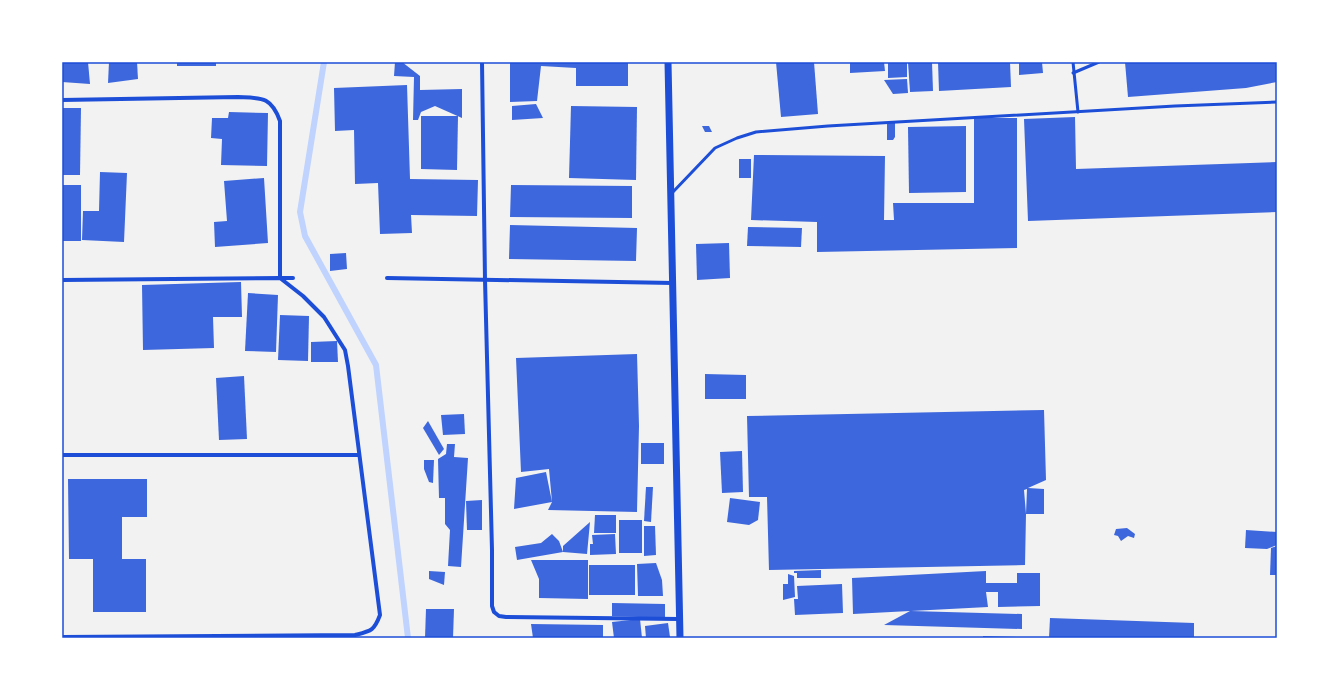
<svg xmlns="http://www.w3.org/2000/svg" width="1339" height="700" viewBox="0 0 1339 700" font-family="'Varela Round',sans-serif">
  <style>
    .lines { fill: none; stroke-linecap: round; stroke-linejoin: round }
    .stream { stroke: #bfd3fe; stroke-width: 6 }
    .building { fill: #3d67dc }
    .service { stroke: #1d4ed8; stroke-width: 3 }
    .minor { stroke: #1d4ed8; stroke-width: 4 }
    .tertiary { stroke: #1d4ed8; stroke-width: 7 }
    .neatline { fill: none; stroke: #1d4ed8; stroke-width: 1.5 }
  </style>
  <rect width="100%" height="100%" fill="#f2f2f2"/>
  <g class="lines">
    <polyline class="stream" points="324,62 300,212 305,236 376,365 408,638"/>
  </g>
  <g class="building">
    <polygon points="62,62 88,62 90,84 62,82"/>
    <polygon points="109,62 137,62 138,79 108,83"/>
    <rect x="177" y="62" width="39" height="4"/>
    <polygon points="395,62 402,62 420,76 420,90 462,89 462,118 435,106 421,112 418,120 413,120 414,77 394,76"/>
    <polygon points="510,62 628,62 628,86 576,86 576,68 541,66 537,101 510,102"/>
    <polygon points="776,62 814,62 818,114 781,117"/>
    <polygon points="850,62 884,62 885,71 850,73"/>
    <polygon points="888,62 907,62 907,77 888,78"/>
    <polygon points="908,62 932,62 933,91 910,92"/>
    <polygon points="938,62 1010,62 1011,87 939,91"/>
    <polygon points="1019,62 1042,62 1043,73 1019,75"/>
    <polygon points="1125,62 1277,62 1277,82 1246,88 1128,97"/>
    <polygon points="907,79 908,93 893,94 884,80"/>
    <polygon points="407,85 410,179 478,180 477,216 411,215 412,233 380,234 378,183 355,184 354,130 335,131 334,88"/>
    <polygon points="536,104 543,118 512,120 512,106"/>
    <polygon points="571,106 637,107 636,180 569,178"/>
    <polygon points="62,108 81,108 80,175 62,175"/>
    <polygon points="229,112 268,113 267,166 221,165 222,139 211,138 212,118 228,118"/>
    <polygon points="421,116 458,116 457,170 421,169"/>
    <polygon points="1075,117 1076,169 1277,162 1277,212 1028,221 1024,119"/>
    <polygon points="974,118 1017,118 1017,248 817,252 817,222 751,220 754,155 885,156 884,220 894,220 893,203 974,203"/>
    <polygon points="887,123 895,123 895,137 893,140 887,140"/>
    <polygon points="702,126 709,126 712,132 705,132"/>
    <polygon points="966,126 966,192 909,193 908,127"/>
    <rect x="739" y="159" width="12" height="19"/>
    <polygon points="100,172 127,173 124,242 82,240 83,211 99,211"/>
    <polygon points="264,178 268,243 215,247 214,222 227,221 224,181"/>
    <rect x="62" y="185" width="19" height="56"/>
    <polygon points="511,185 632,186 632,218 510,217"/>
    <polygon points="510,225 637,228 636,261 509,259"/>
    <polygon points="748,227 802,228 801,247 747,246"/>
    <polygon points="729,243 730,278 697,280 696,244"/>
    <polygon points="346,253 347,269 330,271 330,254"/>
    <polygon points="241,282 242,317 213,317 214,348 143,350 142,285"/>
    <polygon points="248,293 278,295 276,352 245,351"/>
    <polygon points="280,315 309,316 308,361 278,360"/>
    <polygon points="337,341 338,362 311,362 311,342"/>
    <polygon points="637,354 639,426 637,512 548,510 552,502 514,509 516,478 546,472 552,502 549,469 521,472 516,358"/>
    <polygon points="705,374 746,375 746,399 705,399"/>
    <polygon points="244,376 247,439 219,440 216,378"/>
    <polygon points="1044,410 1046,480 1028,488 1044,489 1044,514 1026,514 1027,489 1024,490 1026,514 1025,565 769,570 767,497 749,497 747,416"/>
    <polygon points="464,414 465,434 443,435 441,415"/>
    <polygon points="428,421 444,449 439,455 423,428"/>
    <rect x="641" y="443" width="23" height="21"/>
    <polygon points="447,444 455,444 454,457 468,458 461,567 448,566 450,530 445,524 445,498 439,498 438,459 446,454"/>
    <polygon points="742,451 743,492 722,493 720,452"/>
    <polygon points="424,460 434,460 433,483 429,482 424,469"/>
    <polygon points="68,479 147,479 147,517 122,517 122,559 146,559 146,612 93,612 93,559 69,559"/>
    <polygon points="646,487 653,487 651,522 644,521"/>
    <polygon points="730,498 760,502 758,520 749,525 727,522"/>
    <polygon points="482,500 482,530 467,530 466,501"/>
    <polygon points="595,515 616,515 616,533 594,533"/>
    <rect x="619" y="520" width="23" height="33"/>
    <polygon points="590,522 587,554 563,552 517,560 515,547 541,543 552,534 559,541 563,552 563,546"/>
    <polygon points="644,526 655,526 656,555 644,556"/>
    <polygon points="1127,528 1135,534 1134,538 1128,536 1121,541 1118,536 1114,535 1116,529"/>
    <polygon points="1246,530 1277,532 1277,545 1267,549 1245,548"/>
    <polygon points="615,534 616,554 590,555 590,544 593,544 592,535"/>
    <polygon points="1277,546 1277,575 1270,575 1271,548"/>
    <polygon points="531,560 588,560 588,599 539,598 539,579"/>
    <polygon points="656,563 662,580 663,596 638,596 637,564"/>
    <rect x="589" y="565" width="46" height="30"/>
    <polygon points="821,570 821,578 797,578 797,573 794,573 794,571"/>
    <polygon points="429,571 445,572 444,585 429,579"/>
    <polygon points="986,571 986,583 1017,583 1017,573 1040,573 1040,606 998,607 998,592 986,592 988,607 911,611 1022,614 1022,629 884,625 910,611 853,614 852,578"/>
    <polygon points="788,574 794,576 795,597 783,600 783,584 788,584"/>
    <polygon points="842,584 843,613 795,615 794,599 798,599 797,586"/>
    <polygon points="612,603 665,604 665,618 612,616"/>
    <polygon points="426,609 454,609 453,638 425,638"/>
    <polygon points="1050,618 1194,623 1194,638 1049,638"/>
    <polygon points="640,619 642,638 614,638 612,622"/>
    <polygon points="668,623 670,637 646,638 645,626"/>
    <polygon points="531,624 603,625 603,638 533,638"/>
    <polygon points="983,636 1017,637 1017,638 983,638"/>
  </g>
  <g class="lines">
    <g class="service">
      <polyline points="1073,62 1078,112"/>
      <polyline points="1073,73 1099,62"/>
      <polyline points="672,193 715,148 737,138 756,132 828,126 1175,106 1277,102"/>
    </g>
    <g class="minor">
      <polyline points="482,62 485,280 492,550 492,606 494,612 499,616 506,617 679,619"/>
      <path d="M62 100 238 97C261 98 271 96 280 121V278H293"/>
      <polyline points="387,278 673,283"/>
      <path d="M62 280 280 278 303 296 324 317 345 350 348 366 380 615C374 631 371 631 355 635L62 637"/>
      <polyline points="62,455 359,455"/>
    </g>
    <polyline class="tertiary" points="668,62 680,638"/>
  </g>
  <rect width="1339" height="700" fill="none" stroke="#ffffff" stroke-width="126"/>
  <rect x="63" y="63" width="1213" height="574" class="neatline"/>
</svg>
